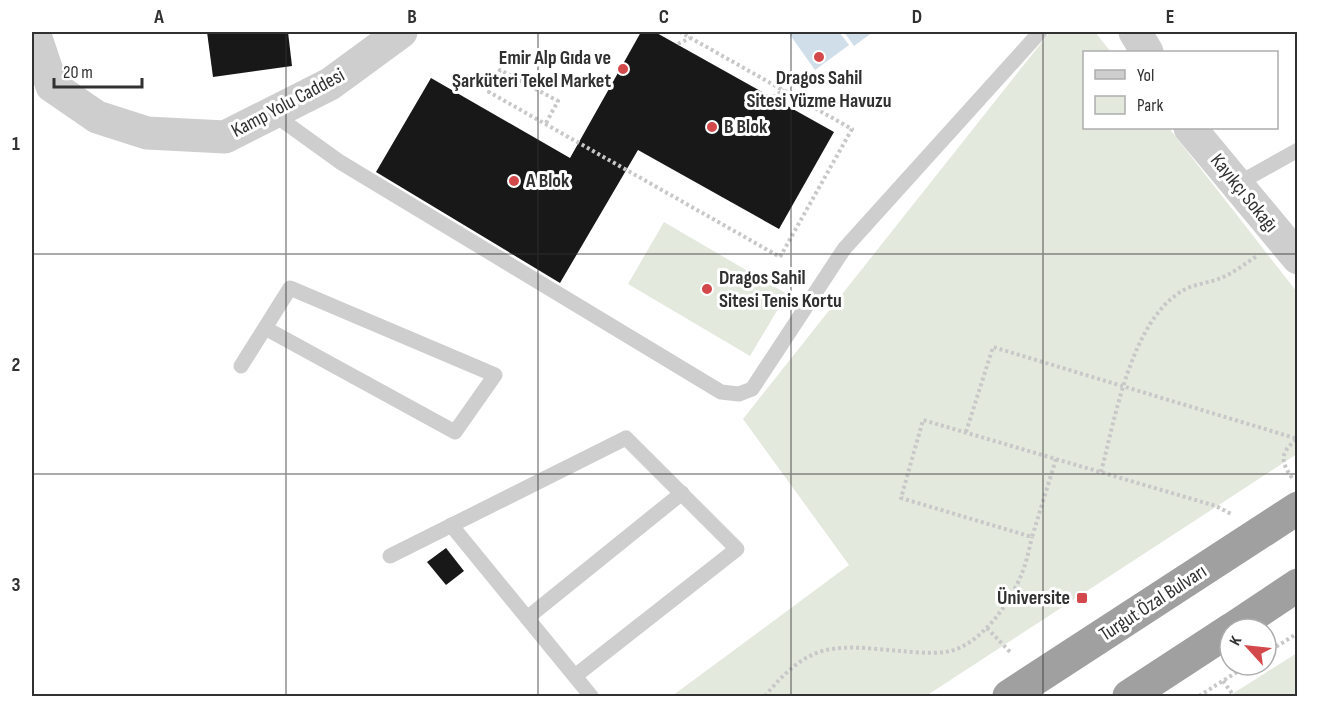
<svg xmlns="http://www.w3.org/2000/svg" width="1329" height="728" viewBox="0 0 1329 728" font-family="'Sofia Sans Condensed',sans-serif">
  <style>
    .green { fill: #e4e9de }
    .water { fill: #d0deea }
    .building { fill: #181818 }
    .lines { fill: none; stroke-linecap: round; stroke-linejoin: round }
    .path { stroke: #c8c8c8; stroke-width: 4; stroke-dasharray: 3 3; stroke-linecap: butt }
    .service { stroke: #cecece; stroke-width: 15 }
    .tertiary { stroke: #cecece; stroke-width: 33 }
    .trunk { stroke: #a0a0a0; stroke-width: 33 }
    .grid { fill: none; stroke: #313131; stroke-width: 1.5; stroke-opacity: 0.55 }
    .poi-dot { fill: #d3484b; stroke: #fff; stroke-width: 2 }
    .labels { text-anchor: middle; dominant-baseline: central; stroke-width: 6; stroke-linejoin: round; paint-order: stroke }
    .poi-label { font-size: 20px; font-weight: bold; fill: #313131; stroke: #fff; text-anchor: start }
    .street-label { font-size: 20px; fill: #313131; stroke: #fff }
    .neatline { fill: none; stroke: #313131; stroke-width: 2 }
    .grid-label { font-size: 20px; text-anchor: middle; font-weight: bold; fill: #313131 }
  </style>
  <rect width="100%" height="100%" fill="#fff"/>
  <g class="green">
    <polygon points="1050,32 1095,32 1111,52 1084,52 1084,128 1169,128 1297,292 1297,454 926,696 672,696 849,565 743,419"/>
    <polygon points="664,222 787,294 750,356 628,284"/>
    <polygon points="1297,653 1297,696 1229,696"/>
  </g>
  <g class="water">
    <polygon points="788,32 839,32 849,45 815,70"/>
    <polygon points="844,32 873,32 854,46"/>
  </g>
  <g class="building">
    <polygon points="207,32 288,32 292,66 213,77"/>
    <polygon points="641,32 655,32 834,132 779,229 638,150 560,283 376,172 431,78 570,158"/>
    <polygon points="446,548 464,571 446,585 427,562"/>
  </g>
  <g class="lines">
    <g class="path">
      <polyline points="678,44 690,38"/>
      <polyline points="773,97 784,90"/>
      <polyline points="546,123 558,101 500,70 489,92 780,257 852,129 680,32"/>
      <polyline points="966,432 993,347 1298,439"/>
      <polyline points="1056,459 1032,537 901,498 923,420 1216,506 1233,515"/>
      <path d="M1101 472C1115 419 1131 321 1182 291 1193 284 1209 283 1221 278 1233 273 1245 264 1257 256"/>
      <path d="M1292 478C1280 460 1280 453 1297 439"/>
      <polyline points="987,628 1011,653"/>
      <polyline points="1266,653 1298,633"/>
      <polyline points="1223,681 1234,696"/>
      <path d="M765 696C781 677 800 656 826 650 850 645 876 649 900 651 914 652 931 654 945 652 979 648 1011 602 1022 573 1027 561 1029 549 1032 537"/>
      <polyline points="1199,696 1248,665"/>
    </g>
    <g class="service">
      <polyline points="272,113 340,162 721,392 739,394 752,389 844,249 1040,32"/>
      <polyline points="1237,184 1298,150"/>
      <polyline points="241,366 290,288 495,375 455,432 265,328"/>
      <polyline points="451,525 591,696"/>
      <polyline points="390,556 626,438 737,549 575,676"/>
      <polyline points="527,618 682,493"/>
    </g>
    <g class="tertiary">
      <polyline points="34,32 52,86 97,117 147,133 225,137 330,84 401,32"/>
      <polyline points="1135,32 1147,52"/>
      <polyline points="1190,128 1298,258"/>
    </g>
    <g class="trunk">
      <polyline points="1232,629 1298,585"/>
      <polyline points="1009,696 1298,508"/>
      <polyline points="1129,696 1230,630"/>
    </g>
  </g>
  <path class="grid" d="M286 32V696M538 32V696M791 32V696M1043 32V696M32 254H1298M32 474H1298"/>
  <g class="poi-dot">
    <circle cx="819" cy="57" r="6"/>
    <circle cx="623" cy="69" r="6"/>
    <circle cx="712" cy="127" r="6"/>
    <circle cx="514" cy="181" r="6"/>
    <circle cx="707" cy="289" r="6"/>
    <rect x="1076" y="592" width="12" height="12" rx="3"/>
  </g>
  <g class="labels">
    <g class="poi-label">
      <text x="611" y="58" text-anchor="end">Emir Alp Gıda ve<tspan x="611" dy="23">Şarküteri Tekel Market</tspan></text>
      <text x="819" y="78" text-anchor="middle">Dragos Sahil<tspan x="819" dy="23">Sitesi Yüzme Havuzu</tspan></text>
      <text x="724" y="127">B Blok</text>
      <text x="526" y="181">A Blok</text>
      <text x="719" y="278">Dragos Sahil<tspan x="719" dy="23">Sitesi Tenis Kortu</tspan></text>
      <text x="1070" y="598" text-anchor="end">Üniversite</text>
    </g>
    <g class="street-label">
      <text transform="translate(288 103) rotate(-28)">Kamp Yolu Caddesi</text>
      <text transform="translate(1244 193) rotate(51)">Kayıkçı Sokağı</text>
      <text transform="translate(1153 603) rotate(-33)">Turgut Özal Bulvarı</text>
    </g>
  </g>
  <rect width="1329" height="728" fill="none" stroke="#ffffff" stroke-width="66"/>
  <rect x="1083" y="51" width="195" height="78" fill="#ffffff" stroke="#adadad" stroke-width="1.5"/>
  <rect x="1095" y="70" width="30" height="9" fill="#cecece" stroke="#adadad" stroke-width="1.5"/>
  <text x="1137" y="81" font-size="18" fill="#313131">Yol</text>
  <rect x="1095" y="96" width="30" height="18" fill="#e4e9de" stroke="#adadad" stroke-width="1.5"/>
  <text x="1137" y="111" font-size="18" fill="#313131">Park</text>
  <g transform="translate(1248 647) rotate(297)"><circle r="28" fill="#ffffff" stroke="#adadad" stroke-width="1.5"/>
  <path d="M0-4.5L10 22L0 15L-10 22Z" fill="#d3484b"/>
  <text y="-9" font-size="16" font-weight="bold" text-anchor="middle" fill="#313131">K</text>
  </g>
  <path d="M54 78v9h88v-9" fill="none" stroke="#313131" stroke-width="3"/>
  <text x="63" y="78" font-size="18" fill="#313131" stroke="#ffffff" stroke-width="4.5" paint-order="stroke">20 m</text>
  <rect x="33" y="33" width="1263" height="662" class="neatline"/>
  <g class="grid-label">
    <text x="159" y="23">A</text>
    <text x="412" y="23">B</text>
    <text x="664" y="23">C</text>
    <text x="917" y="23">D</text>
    <text x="1170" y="23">E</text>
    <text x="16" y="150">1</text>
    <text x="16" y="371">2</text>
    <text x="16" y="591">3</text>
  </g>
</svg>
